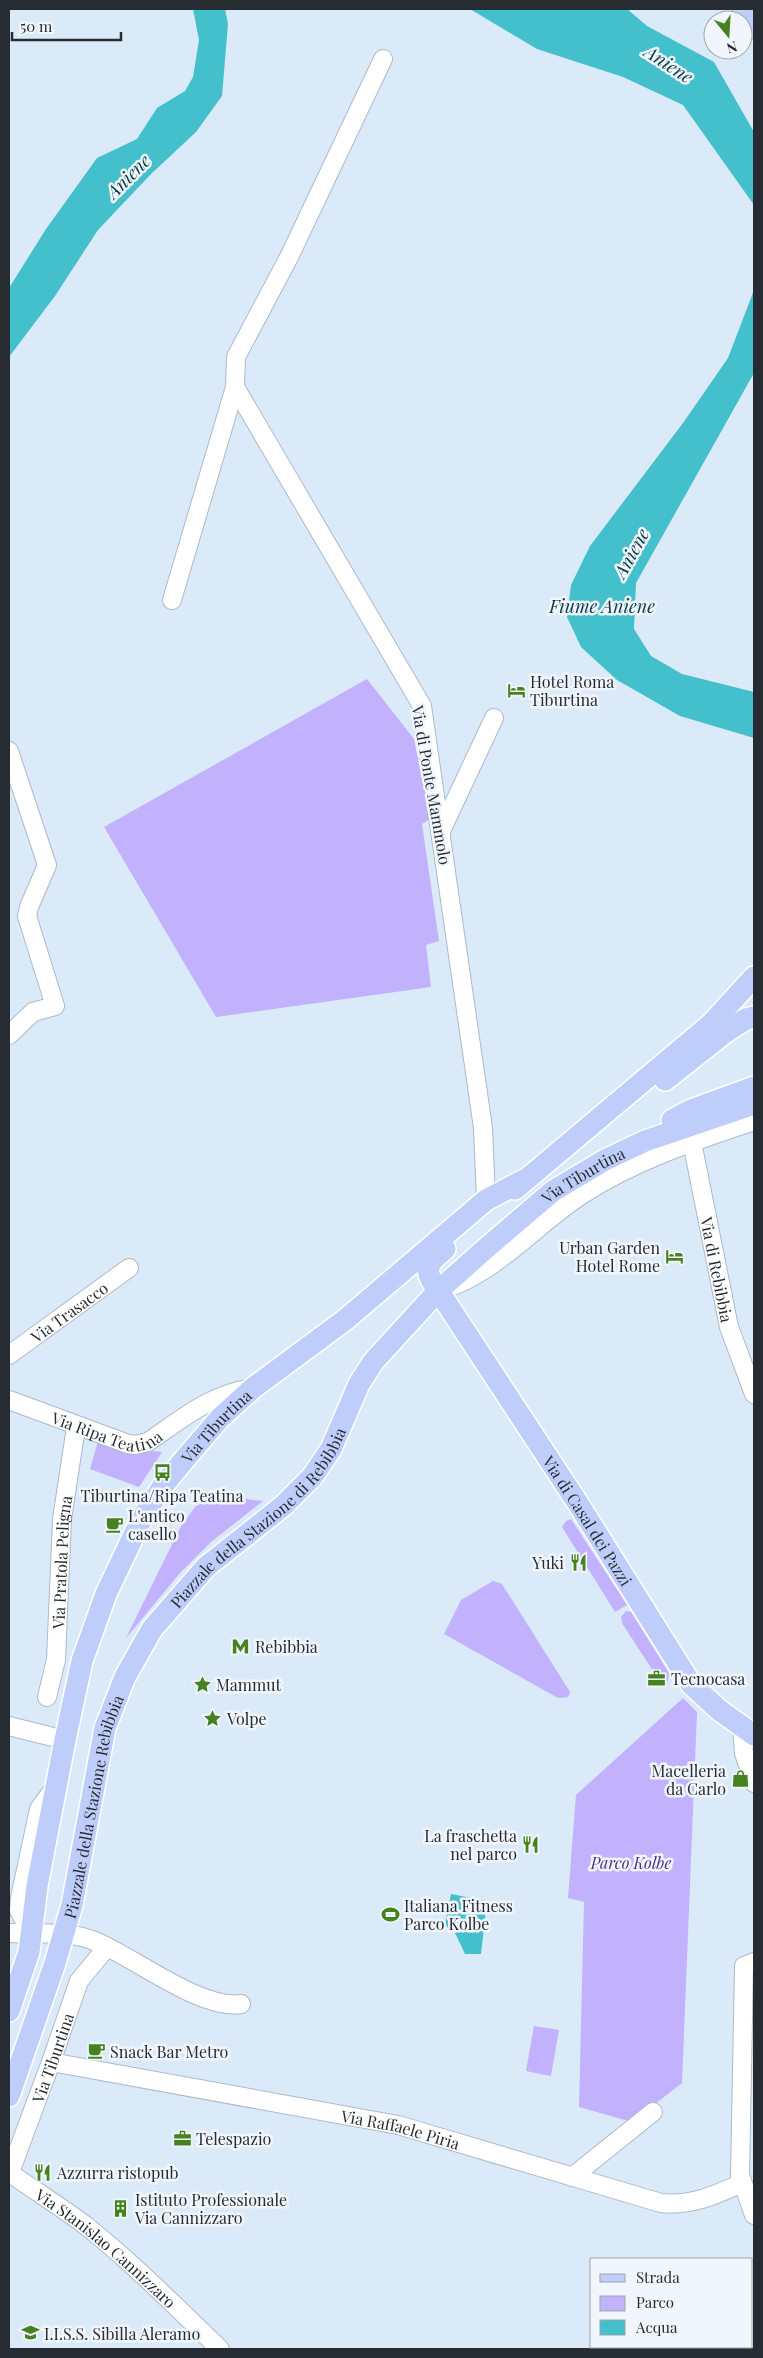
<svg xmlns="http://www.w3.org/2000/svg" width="763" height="2358" viewBox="0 0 763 2358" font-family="'Playfair Display',serif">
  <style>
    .green { fill: #c2b2fe }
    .water { fill: #43c0cb }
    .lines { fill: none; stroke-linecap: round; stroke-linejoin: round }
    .minor-casing { stroke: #acbac9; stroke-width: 20 }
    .major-casing { stroke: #fff; stroke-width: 24 }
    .minor { stroke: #fff; stroke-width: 18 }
    .major { stroke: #bfcdfa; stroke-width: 21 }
    .labels { text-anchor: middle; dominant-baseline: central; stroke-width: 5; stroke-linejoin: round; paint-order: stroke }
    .poi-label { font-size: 16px; fill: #262c31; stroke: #f0f6fc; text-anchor: start }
    .street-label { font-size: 16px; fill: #262c31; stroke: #f0f6fc }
    .park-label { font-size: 16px; font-style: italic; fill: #4c3188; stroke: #f0f6fc }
    .water-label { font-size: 18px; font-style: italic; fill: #064045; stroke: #f0f6fc }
  </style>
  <rect width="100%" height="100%" fill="#dbeaf9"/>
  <g class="green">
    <polygon points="367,679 414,739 430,819 422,824 439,941 426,945 431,987 216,1017 104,827"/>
    <polygon points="99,1438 133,1449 162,1452 139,1487 90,1469"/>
    <polygon points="222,1496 263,1501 211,1542 180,1573 126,1638 181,1526 195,1507 211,1498"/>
    <polygon points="571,1519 627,1605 615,1612 562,1527 566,1521"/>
    <polygon points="493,1581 502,1584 570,1692 568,1697 558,1698 444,1634 461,1600"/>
    <polygon points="626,1611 631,1612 669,1673 668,1681 660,1679 655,1674 622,1623 621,1617"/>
    <polygon points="683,1698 697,1712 682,2083 632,2122 579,2107 584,1902 568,1898 576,1795"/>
    <polygon points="534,2026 559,2030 551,2076 526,2071"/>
  </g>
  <g class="water">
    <polygon points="193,9 225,9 228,24 222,96 196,132 151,174 98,230 55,296 9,357 9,288 46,229 97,158 137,139 157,108 185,91 193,77 199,40"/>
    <polygon points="470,9 627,9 647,26 714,62 754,132 754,205 683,105 623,77 537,49"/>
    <polygon points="754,290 754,373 636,583 634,629 651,656 682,674 754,692 754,738 680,716 617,680 581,647 567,617 571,585 590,546 683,423 728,358"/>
    <polygon points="451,1894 487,1901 481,1954 465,1954 455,1933 445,1925"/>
  </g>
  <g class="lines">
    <defs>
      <g id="minor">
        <polyline points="235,387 422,706 483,1128 486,1200"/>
        <polyline points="172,600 235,387 236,357 289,257 383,59"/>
        <polyline points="9,751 47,865 29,907 27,916 55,1006 33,1012 9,1035"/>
        <polyline points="441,831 494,718"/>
        <path id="s1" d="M692 1142 729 1327 754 1394"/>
        <path d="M441 1290C495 1275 536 1224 583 1194 636 1160 694 1141 754 1121"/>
        <path id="s2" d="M9 1355 129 1268"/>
        <path id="s3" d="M9 1400 128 1444 135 1445 148 1442C183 1418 209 1395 253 1388"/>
        <path id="s4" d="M47 1697 56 1660 62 1519 76 1427"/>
        <polyline points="9,1726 65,1740"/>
        <polyline points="742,1728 744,1753 754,1783"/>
        <path d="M9 1933C35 1934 67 1931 92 1940 132 1955 199 2010 241 2004"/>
        <polyline points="31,1934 19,1910 20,1898 39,1809 55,1787"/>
        <polyline points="754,1962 744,1966 740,2175 754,2215"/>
        <path id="s5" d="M51 2062 398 2125 661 2203C692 2206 715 2195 742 2183"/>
        <path id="s6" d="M10 2173C35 2191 61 2207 85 2225 133 2263 176 2307 220 2349"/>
        <path id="s7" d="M9 2175 51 2062 79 1981 107 1947"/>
        <polyline points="572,2177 653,2112"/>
      </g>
      <g id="major">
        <polyline points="741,9 754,30"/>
        <polyline points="665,1080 727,1031 746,1019 754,1017"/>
        <polyline points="672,1120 691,1110 754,1087"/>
        <polyline points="515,1189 711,1024 754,977"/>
        <path id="s8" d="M445 1249C433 1259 423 1266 432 1281L579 1505 691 1684 719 1710 754 1735"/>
        <path id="s9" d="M9 2011 29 1952 37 1886 65 1740 82 1661 106 1594 142 1518 165 1483 184 1460 220 1418 253 1388 345 1320 486 1200 526 1179"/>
        <path id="s10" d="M9 2096 55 1963 72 1905 105 1728 125 1677 152 1629 206 1567 283 1506 312 1477 331 1449 359 1384 373 1362 438 1291 484 1250 553 1191 605 1160 645 1141 754 1104"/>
      </g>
    </defs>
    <use href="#minor" class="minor-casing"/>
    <use href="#major" class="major-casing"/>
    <use href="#minor" class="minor"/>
    <use href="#major" class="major"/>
  </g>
  <defs>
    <symbol id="hotel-bare" viewBox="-9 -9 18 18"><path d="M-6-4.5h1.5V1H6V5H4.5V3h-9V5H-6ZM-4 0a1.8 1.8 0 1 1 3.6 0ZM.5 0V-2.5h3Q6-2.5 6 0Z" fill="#46821f" stroke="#f0f6fc" stroke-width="2.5" paint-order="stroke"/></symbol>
    <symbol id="bus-bare" viewBox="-9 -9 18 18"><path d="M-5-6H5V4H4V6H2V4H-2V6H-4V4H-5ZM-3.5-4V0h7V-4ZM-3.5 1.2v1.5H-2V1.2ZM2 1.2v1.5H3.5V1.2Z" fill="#46821f" stroke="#f0f6fc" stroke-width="2.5" paint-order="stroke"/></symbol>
    <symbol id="cafe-bare" viewBox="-9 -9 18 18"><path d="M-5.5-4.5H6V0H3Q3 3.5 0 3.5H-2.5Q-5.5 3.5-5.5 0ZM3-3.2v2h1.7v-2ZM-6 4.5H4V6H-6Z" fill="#46821f" stroke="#f0f6fc" stroke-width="2.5" paint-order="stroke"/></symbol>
    <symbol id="restaurant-bare" viewBox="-9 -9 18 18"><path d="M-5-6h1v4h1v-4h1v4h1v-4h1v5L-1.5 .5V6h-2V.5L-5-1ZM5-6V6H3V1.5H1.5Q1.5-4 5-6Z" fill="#46821f" stroke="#f0f6fc" stroke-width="2.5" paint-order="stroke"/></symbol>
    <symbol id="metro-bare" viewBox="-9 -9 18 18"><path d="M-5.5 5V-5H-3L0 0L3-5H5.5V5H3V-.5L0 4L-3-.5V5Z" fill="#46821f" stroke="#f0f6fc" stroke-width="2.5" paint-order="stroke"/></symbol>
    <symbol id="office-bare" viewBox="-9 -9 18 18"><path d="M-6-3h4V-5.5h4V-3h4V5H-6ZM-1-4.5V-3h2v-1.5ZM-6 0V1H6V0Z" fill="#46821f" stroke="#f0f6fc" stroke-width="2.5" paint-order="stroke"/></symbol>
    <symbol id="sight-bare" viewBox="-9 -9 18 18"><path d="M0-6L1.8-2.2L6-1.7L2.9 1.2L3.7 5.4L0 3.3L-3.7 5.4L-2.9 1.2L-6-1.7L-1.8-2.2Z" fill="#46821f" stroke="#f0f6fc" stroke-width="2.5" paint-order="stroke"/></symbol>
    <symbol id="shop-bare" viewBox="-9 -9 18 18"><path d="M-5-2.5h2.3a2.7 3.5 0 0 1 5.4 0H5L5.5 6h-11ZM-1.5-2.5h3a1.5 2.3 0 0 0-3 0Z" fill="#46821f" stroke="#f0f6fc" stroke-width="2.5" paint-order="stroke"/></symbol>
    <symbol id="stadium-bare" viewBox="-9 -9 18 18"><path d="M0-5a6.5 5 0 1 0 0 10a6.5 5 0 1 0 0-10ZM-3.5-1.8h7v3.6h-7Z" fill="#46821f" stroke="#f0f6fc" stroke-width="2.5" paint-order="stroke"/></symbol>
    <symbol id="building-bare" viewBox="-9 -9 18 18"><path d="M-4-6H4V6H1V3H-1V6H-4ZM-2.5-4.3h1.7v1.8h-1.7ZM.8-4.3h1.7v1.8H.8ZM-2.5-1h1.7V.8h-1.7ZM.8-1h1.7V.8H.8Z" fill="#46821f" stroke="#f0f6fc" stroke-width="2.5" paint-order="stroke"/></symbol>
    <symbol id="school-bare" viewBox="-9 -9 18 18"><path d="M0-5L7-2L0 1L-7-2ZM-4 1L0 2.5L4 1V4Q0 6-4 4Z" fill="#46821f" stroke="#f0f6fc" stroke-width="2.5" paint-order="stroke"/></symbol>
  </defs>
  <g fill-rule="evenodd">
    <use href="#hotel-bare" x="504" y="678" width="25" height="25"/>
    <use href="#hotel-bare" x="662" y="1244" width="25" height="25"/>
    <use href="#bus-bare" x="150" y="1460" width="25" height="25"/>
    <use href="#cafe-bare" x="102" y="1512" width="25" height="25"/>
    <use href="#restaurant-bare" x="566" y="1550" width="25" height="25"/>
    <use href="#metro-bare" x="228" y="1634" width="25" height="25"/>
    <use href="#office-bare" x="644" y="1666" width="25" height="25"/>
    <use href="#sight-bare" x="190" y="1672" width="25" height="25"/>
    <use href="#sight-bare" x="200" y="1706" width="25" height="25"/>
    <use href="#shop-bare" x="728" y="1766" width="25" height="25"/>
    <use href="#restaurant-bare" x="518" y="1832" width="25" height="25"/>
    <use href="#stadium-bare" x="378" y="1902" width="25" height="25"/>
    <use href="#cafe-bare" x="84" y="2038" width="25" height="25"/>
    <use href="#office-bare" x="170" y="2126" width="25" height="25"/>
    <use href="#restaurant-bare" x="30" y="2160" width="25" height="25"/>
    <use href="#building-bare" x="108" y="2196" width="25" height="25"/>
    <use href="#school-bare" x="18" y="2320" width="25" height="25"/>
  </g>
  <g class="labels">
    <g class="poi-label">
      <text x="530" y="681">Hotel Roma<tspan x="530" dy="18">Tiburtina</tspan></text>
      <text x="660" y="1247" text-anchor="end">Urban Garden<tspan x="660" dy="18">Hotel Rome</tspan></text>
      <text x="162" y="1495" text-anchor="middle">Tiburtina/Ripa Teatina</text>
      <text x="128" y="1515">L'antico<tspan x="128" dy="18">casello</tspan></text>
      <text x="564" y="1562" text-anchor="end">Yuki</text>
      <text x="255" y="1646">Rebibbia</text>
      <text x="671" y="1678">Tecnocasa</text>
      <text x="216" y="1684">Mammut</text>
      <text x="227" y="1718">Volpe</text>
      <text x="726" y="1770" text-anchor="end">Macelleria<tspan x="726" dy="18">da Carlo</tspan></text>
      <text x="517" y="1835" text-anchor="end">La fraschetta<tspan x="517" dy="18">nel parco</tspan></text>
      <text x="404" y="1905">Italiana Fitness<tspan x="404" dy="18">Parco Kolbe</tspan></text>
      <text x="110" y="2051">Snack Bar Metro</text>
      <text x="196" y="2138">Telespazio</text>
      <text x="57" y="2172">Azzurra ristopub</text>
      <text x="135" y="2199">Istituto Professionale<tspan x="135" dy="18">Via Cannizzaro</tspan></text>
      <text x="44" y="2333">I.I.S.S. Sibilla Aleramo</text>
    </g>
    <g class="street-label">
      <text transform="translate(432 785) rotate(80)">Via di Ponte Mammolo</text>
      <text stroke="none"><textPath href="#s10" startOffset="1126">Via Tiburtina</textPath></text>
      <text stroke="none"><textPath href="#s1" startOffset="130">Via di Rebibbia</textPath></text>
      <text stroke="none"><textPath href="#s2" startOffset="74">Via Trasacco</textPath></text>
      <text stroke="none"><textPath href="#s3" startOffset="104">Via Ripa Teatina</textPath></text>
      <text stroke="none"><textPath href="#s9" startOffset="632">Via Tiburtina</textPath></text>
      <text stroke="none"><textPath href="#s10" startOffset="646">Piazzale della Stazione di Rebibbia</textPath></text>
      <text stroke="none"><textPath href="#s8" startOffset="325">Via di Casal dei Pazzi</textPath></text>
      <text stroke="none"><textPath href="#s4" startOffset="136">Via Pratola Peligna</textPath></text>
      <text stroke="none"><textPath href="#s10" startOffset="302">Piazzale della Stazione Rebibbia</textPath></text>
      <text stroke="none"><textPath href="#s7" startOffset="125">Via Tiburtina</textPath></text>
      <text stroke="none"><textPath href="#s5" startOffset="356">Via Raffaele Piria</textPath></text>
      <text stroke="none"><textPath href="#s6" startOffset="122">Via Stanislao Cannizzaro</textPath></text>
    </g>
    <g class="park-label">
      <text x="631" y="1862">Parco Kolbe</text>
    </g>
    <g class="water-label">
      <text transform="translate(669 64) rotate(33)">Aniene</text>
      <text transform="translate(128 176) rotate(-45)">Aniene</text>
      <text transform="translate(631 553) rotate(-61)">Aniene</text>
      <text x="602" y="606">Fiume Aniene</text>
    </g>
  </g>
  <rect width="763" height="2358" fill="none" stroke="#262c31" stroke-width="20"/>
  <rect x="590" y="2258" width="162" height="90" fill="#f0f6fc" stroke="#9fa5ab"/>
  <rect x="600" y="2274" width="25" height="8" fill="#bfcdfa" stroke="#9fa5ab"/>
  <text x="636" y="2283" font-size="15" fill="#262c31">Strada</text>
  <rect x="600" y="2296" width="25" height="15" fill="#c2b2fe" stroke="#9fa5ab"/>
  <text x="636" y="2308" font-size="15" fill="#262c31">Parco</text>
  <rect x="600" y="2320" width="25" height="15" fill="#43c0cb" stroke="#9fa5ab"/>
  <text x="636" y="2333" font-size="15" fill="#262c31">Acqua</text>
  <g transform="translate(728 35) rotate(162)"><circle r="24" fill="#f0f6fc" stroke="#9fa5ab"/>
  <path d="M0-4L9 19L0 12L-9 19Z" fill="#46821f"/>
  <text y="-8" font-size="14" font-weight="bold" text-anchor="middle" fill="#262c31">N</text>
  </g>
  <path d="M12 32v8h109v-8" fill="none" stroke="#262c31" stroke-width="2.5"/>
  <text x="20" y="32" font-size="15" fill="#262c31" stroke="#f0f6fc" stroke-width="4" paint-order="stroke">50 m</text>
</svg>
